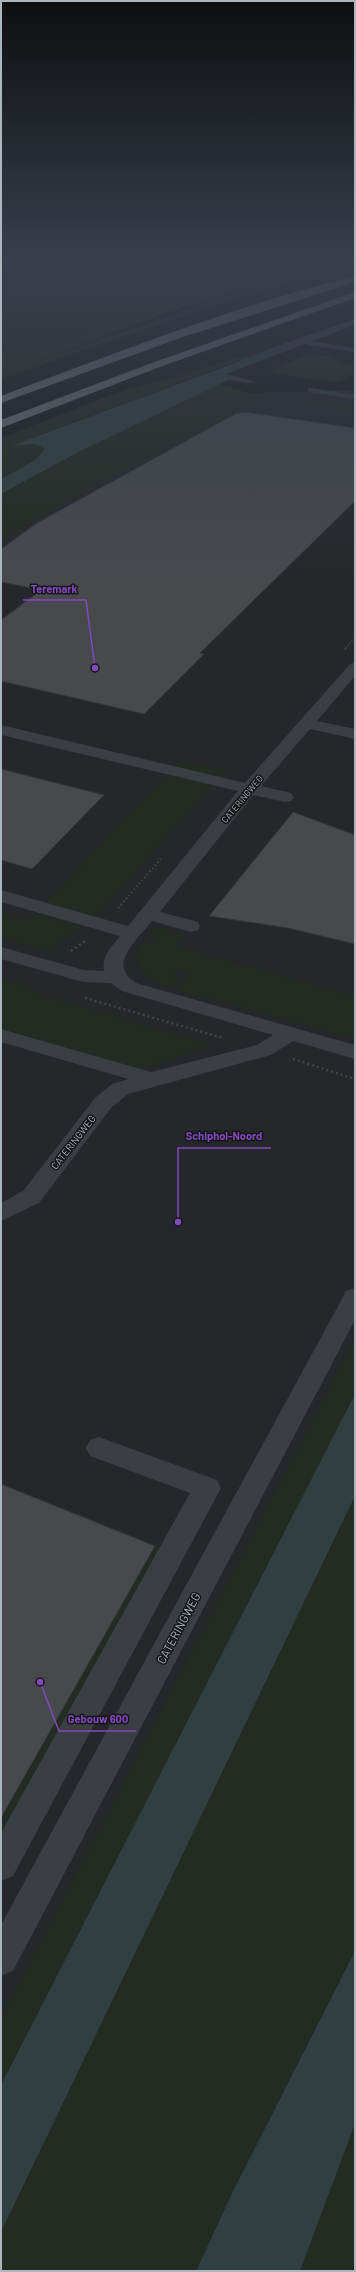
<svg xmlns="http://www.w3.org/2000/svg" width="356" height="2272" viewBox="0 0 356 2272" font-family="Barlow,sans-serif">
  <style>
    .built { fill: #26272a }
    .green { fill: #232b22 }
    .water { fill: #303f42 }
    .lines { fill: none; stroke-linecap: round; stroke-linejoin: round }
    .stream { stroke: #303f42; stroke-width: 4 }
    .building { fill: #47494d; stroke: #343639 }
    .path-far3 { stroke: #414649; stroke-width: 1; stroke-dasharray: 1 1.5; stroke-linecap: butt }
    .path-far2 { stroke: #414649; stroke-width: 1.5; stroke-dasharray: 1 2; stroke-linecap: butt }
    .path-far1 { stroke: #414649; stroke-width: 2; stroke-dasharray: 1.5 2.5; stroke-linecap: butt }
    .path { stroke: #414649; stroke-width: 2.5; stroke-dasharray: 2 3; stroke-linecap: butt }
    .minor { fill: #3b3e42; fill-rule: evenodd }
    .highway { fill: #676e73; fill-rule: evenodd }
    .labels { text-anchor: middle; dominant-baseline: central; stroke-width: 3; stroke-linejoin: round; paint-order: stroke }
    .far-street-label { font-size: 9px; fill: #adb6bc; stroke: #151618 }
    .street-label { font-size: 10px; fill: #adb6bc; stroke: #151618 }
    .near-street-label { font-size: 12px; fill: #adb6bc; stroke: #151618 }
    .leader { fill: none; stroke: #8548be; stroke-width: 1.5 }
    .callout-dot { fill: #8548be; stroke: #151618; stroke-width: 1.5 }
    .callout-label { font-size: 11px; text-anchor: middle; font-weight: bold; fill: #8548be; stroke: #151618; stroke-width: 3; stroke-linejoin: round; paint-order: stroke }
  </style>
  <rect width="100%" height="100%" fill="#1a1b1d"/>
  <polygon class="built" points="355,390 355,1942 1,2271 1,502 217,394"/>
  <g class="green">
    <path d="M1 259H336L169 312 39 361 233 294 345 259H355V262C236 298 118 337 1 380Z"/>
    <polygon points="269,349 16,444 14,445 33,444 44,447 44,450 35,460 1,479 1,438 113,394"/>
    <polygon points="310,354 332,357 340,363 355,365 355,372 338,383 267,372"/>
    <polygon points="218,384 265,397 108,478 1,540 1,494 77,453"/>
    <polygon points="313,399 355,406 355,411 309,404"/>
    <polygon points="183,760 227,769 96,917 46,903 142,798"/>
    <polygon points="1,912 30,920 37,913 81,927 47,952 1,937"/>
    <path d="M161 927 183 936 177 946 355 996V1039L177 990 190 973 180 969 173 978 180 980 174 989C155 984 136 975 136 953L144 940 156 943 159 938 149 935 154 928Z"/>
    <polygon points="1,980 26,986 34,992 213,1045 141,1070 1,1028"/>
    <polygon points="355,1338 355,1394 1,2085 1,2018"/>
    <polygon points="355,1496 355,1951 232,2193 196,2271 1,2271 1,2232"/>
    <polygon points="154,1545 179,1555 1,1879 1,1821"/>
    <polygon points="355,2124 355,2264 352,2271 300,2271"/>
  </g>
  <g class="water">
    <polygon points="355,319 355,325 226,374 256,382 251,383 228,380 77,453 1,494 1,479 35,460 44,450 43,447 33,444 13,446 16,444 227,366 277,346"/>
    <polygon points="355,1394 355,1496 1,2232 1,2085"/>
    <polygon points="355,1951 355,2124 300,2271 196,2271 232,2193"/>
  </g>
  <g class="lines">
    <g class="stream">
      <polyline points="308,343 355,350"/>
      <polyline points="310,390 355,397"/>
    </g>
  </g>
  <g class="building">
    <polygon points="245,412 355,428 355,501 200,653 204,654 144,714 1,681 1,620 41,590 1,582 1,549 37,523 235,414"/>
    <polygon points="1,769 104,795 32,869 1,860"/>
    <polygon points="293,812 355,835 355,944 288,928 209,916"/>
    <polygon points="1,1484 155,1546 1,1818"/>
  </g>
  <g class="lines">
    <polyline class="path-far3" points="1,367 152,315 331,259"/>
    <polyline class="path-far2" points="346,648 355,637"/>
    <g class="path-far1">
      <polyline points="345,649 347,647"/>
      <polyline points="118,908 161,859"/>
    </g>
    <g class="path">
      <polyline points="71,951 85,941"/>
      <polyline points="85,998 223,1038"/>
      <polyline points="293,1059 355,1079"/>
    </g>
    <g class="minor">
      <path d="M355 662V676L317 721 355 729V739L310 729 261 786 291 793 294 797 291 801 285 802 253 795 160 912 198 922 200 926 198 930 191 932 152 921C138 939 106 965 136 983L355 1045V1059L293 1041 271 1055 128 1094 111 1108 39 1203 1 1221V1203L23 1191 95 1098 112 1084 128 1079 1 1042V1029L151 1072 257 1045 273 1035 122 991 111 983 83 982 1 959V947L84 970 104 971C101 956 112 946 120 936L1 902V890L128 926 238 791 1 735V725L245 783 350 664Z"/>
      <polygon points="355,1288 355,1320 13,1971 1,1976 1,1925 343,1297 346,1291"/>
      <polygon points="99,1437 217,1480 221,1488 13,1876 1,1881 1,1833 190,1493 90,1456 86,1448 90,1440"/>
    </g>
    <g class="highway">
      <path d="M355 276V282L180 338 1 403V396C117 352 235 306 355 276Z"/>
      <polygon points="355,292 355,298 165,365 1,428 1,420 157,361"/>
    </g>
  </g>
  <linearGradient id="sky" x2="0" y2="1"><stop stop-color="#0e0f10"/><stop offset="0.45" stop-color="#383f4c"/><stop offset="1" stop-color="#383f4c" stop-opacity="0"/></linearGradient>
  <rect width="356" height="577" fill="url(#sky)"/>
  <g class="labels">
    <g class="far-street-label">
      <text transform="translate(242 799) rotate(-50)">CATERINGWEG</text>
    </g>
    <g class="street-label">
      <text transform="translate(73 1142) rotate(-52)">CATERINGWEG</text>
    </g>
    <g class="near-street-label">
      <text transform="translate(178 1628) rotate(-62)">CATERINGWEG</text>
    </g>
  </g>
  <path class="leader" d="M95 668L86 600H23M178 1222L178 1148H271M40 1682L59 1731H136"/>
  <g class="callout-dot">
    <circle cx="95" cy="668" r="4"/>
    <circle cx="178" cy="1222" r="4"/>
    <circle cx="40" cy="1682" r="4"/>
  </g>
  <g class="callout-label">
    <text x="54" y="593">Teremark</text>
    <text x="224" y="1140">Schiphol-Noord</text>
    <text x="98" y="1723">Gebouw 600</text>
  </g>
  <rect width="356" height="2272" fill="none" stroke="#adb6bc" stroke-width="4"/>
</svg>
